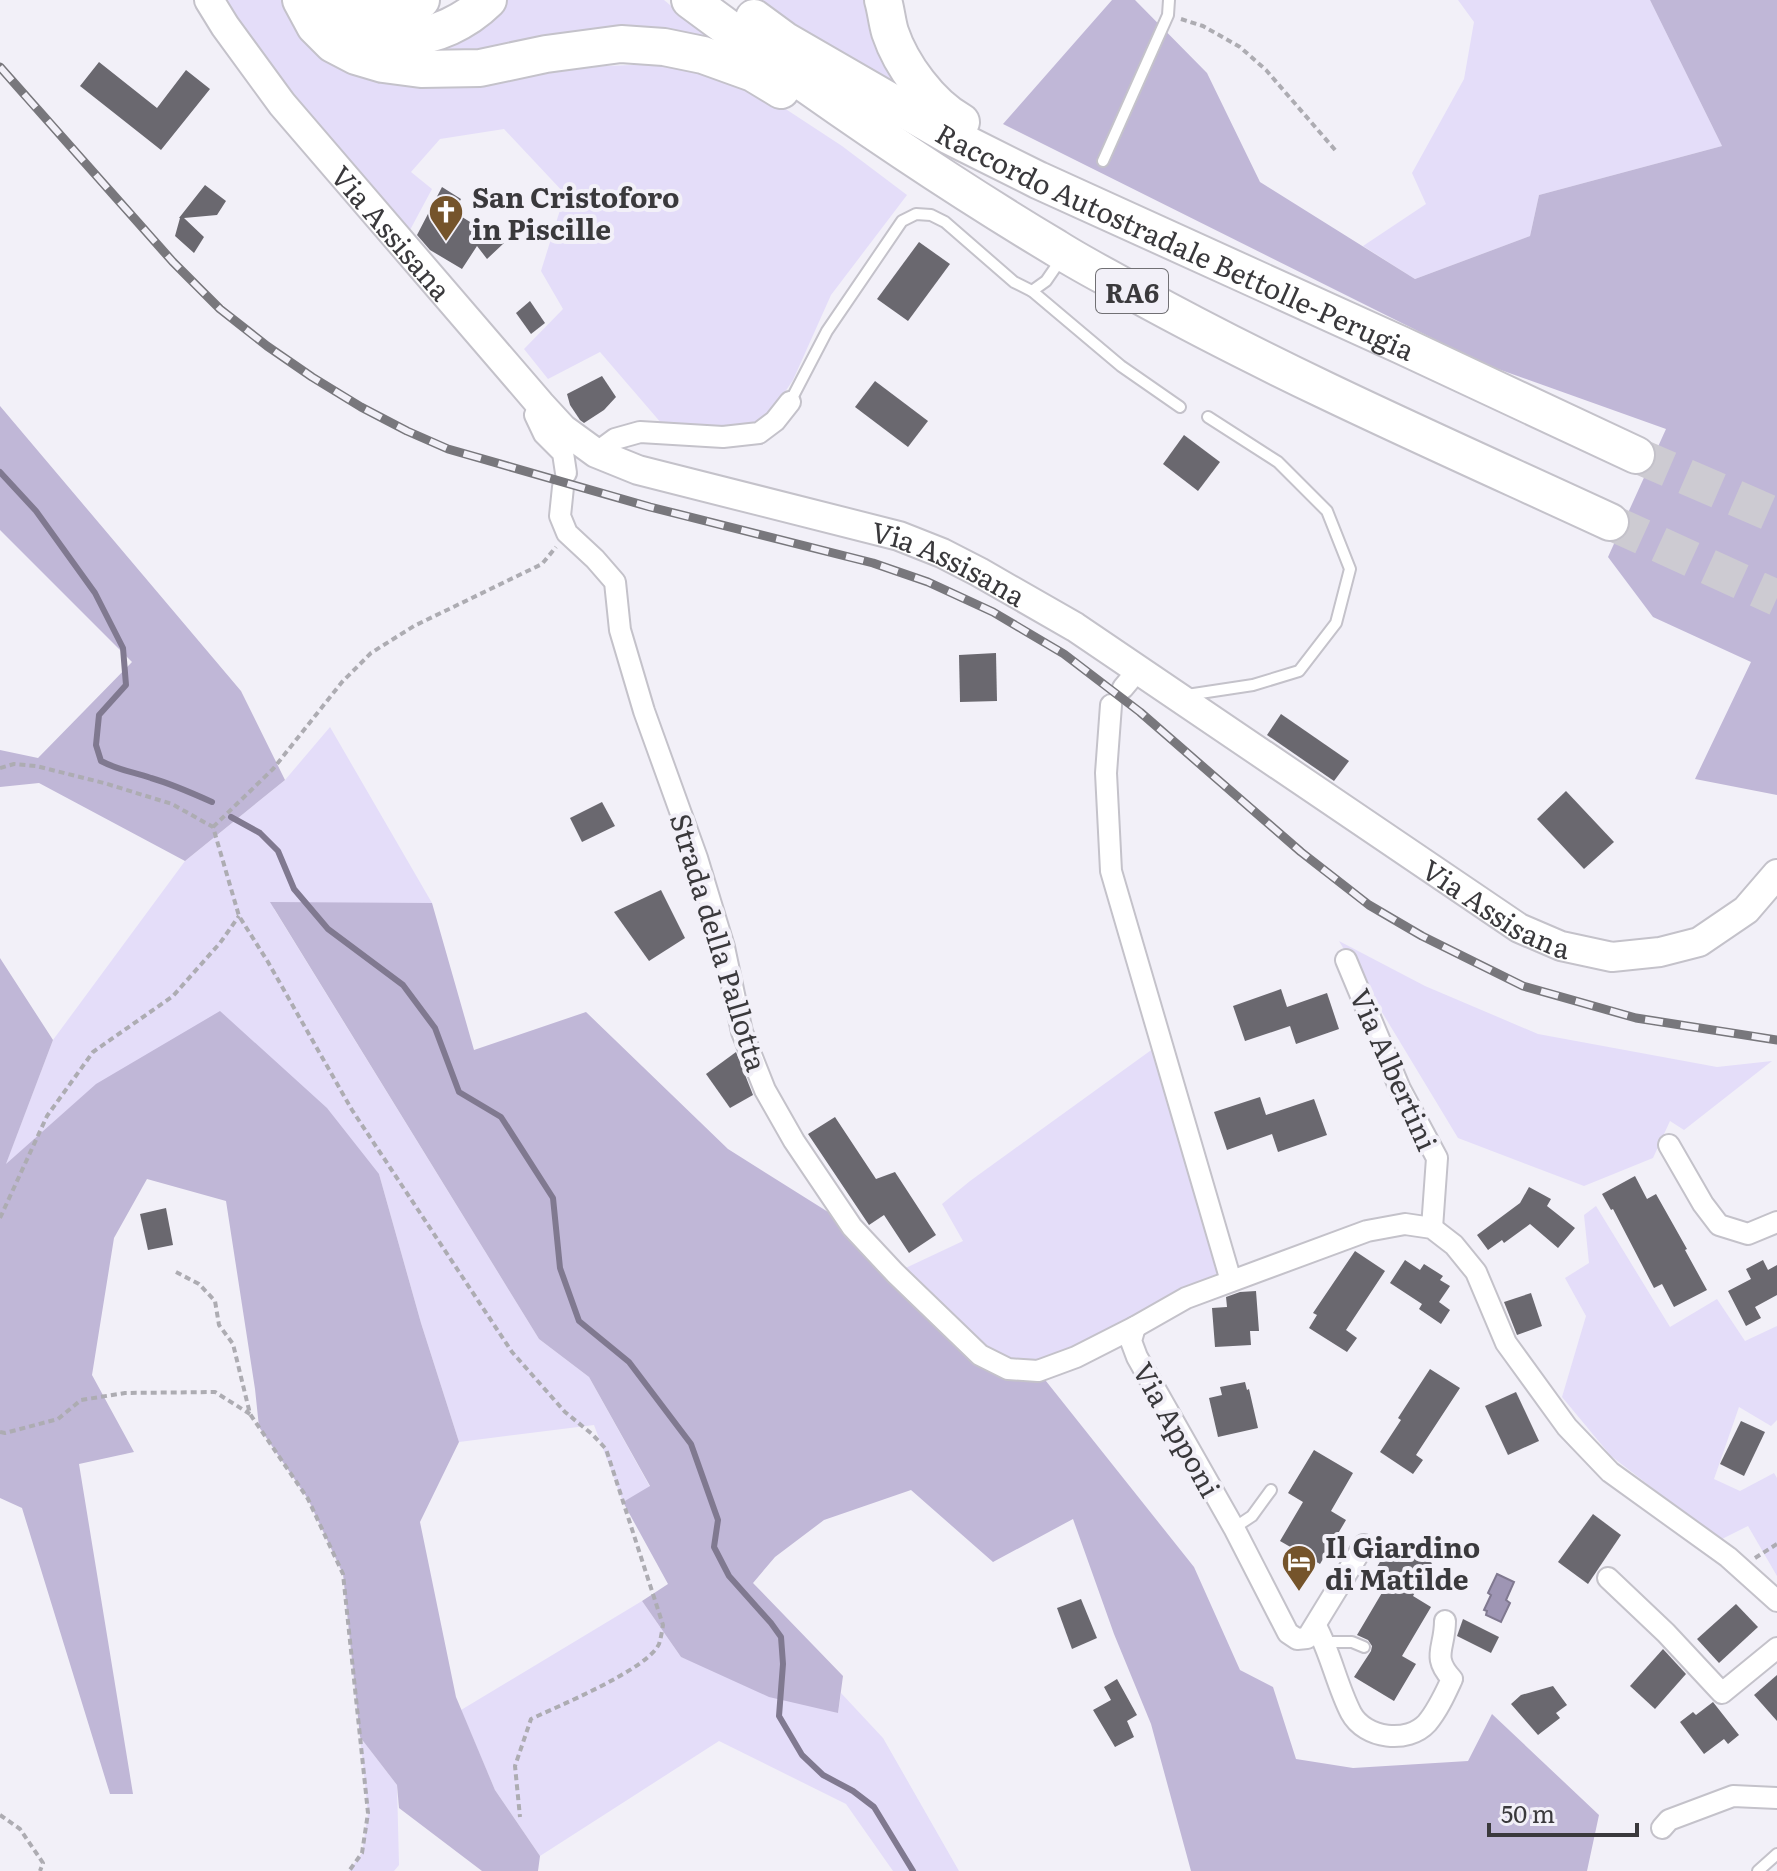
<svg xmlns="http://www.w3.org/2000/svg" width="1777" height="1871" viewBox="0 0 1777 1871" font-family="Literata,serif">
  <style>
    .green { fill: #e4ddf9 }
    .forest { fill: #c0b7d7 }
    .water { fill: #9e95b4; stroke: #807990; stroke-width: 2 }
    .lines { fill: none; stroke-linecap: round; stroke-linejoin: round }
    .stream { stroke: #807990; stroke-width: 6 }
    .building { fill: #6a686f }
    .motorway-tunnel { stroke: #cdcbd2; stroke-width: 36; stroke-dasharray: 36 18; stroke-linecap: butt }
    .service-casing { stroke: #c4c2ca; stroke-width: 14 }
    .minor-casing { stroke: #c4c2ca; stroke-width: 24 }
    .secondary-casing { stroke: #c4c2ca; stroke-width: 32 }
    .motorway-casing { stroke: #c4c2ca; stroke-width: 40 }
    .path { stroke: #adacb2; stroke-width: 4; stroke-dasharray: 6 4; stroke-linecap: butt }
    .service { stroke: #fff; stroke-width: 10 }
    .minor { stroke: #fff; stroke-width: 20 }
    .secondary { stroke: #fff; stroke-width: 28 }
    .motorway { stroke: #fff; stroke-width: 36 }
    .rail-casing { stroke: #78777c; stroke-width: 9 }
    .rail { stroke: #f2f0f8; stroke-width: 6; stroke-dasharray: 18; stroke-linecap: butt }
    .labels { text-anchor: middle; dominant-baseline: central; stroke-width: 8; stroke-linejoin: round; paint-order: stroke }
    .shield { fill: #f2f0f8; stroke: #717074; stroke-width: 2 }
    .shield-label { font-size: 26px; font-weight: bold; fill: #3a393c }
    .poi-label { font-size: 28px; font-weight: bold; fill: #3a393c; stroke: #f2f0f8; text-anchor: start }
    .street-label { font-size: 28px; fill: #3a393c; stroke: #f2f0f8 }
  </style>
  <rect width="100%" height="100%" fill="#f2f0f8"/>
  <g class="green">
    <polygon points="226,0 281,0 302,35 386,80 426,87 505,79 540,72 605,66 687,63 775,102 842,146 907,195 831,295 793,380 766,420 730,429 662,424 600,352 548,379 524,349 563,309 541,271 565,194 504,129 440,139 411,172 432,189 410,230 343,158 271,70"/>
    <polygon points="506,0 664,0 724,50 423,63 417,46 452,40"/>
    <polygon points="750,0 877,0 922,106 764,10"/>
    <polygon points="1458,0 1650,0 1722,146 1539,195 1530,236 1415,279 1363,246 1426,204 1412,173 1464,79 1474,22"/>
    <polygon points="330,727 432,903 274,909 539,1339 589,1377 650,1487 623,1502 594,1425 459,1442 421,1323 379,1174 5,1166 53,1040 185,861 285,780"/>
    <polygon points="1339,941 1425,986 1538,1034 1717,1067 1772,1061 1684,1130 1670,1121 1653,1158 1584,1186 1458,1138"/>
    <polygon points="1161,1043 1231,1281 1075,1357 1008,1369 895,1273 963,1241 942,1204 970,1181"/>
    <polygon points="1596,1206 1670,1327 1717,1299 1745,1341 1777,1326 1777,1420 1771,1426 1739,1407 1714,1479 1740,1491 1774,1473 1777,1478 1777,1576 1748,1526 1720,1540 1611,1456 1562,1397 1586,1316 1565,1278 1589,1263 1584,1215"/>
    <polygon points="642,1601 681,1657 838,1713 841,1693 883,1738 959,1871 893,1871 846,1804 719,1741 540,1856 495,1790 461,1710"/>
    <polygon points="360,1737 397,1785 399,1865 394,1871 349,1871 362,1853 368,1813"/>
  </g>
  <g class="forest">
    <polygon points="1112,0 1135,0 1207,73 1260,182 1415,279 1530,236 1539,195 1722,146 1650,0 1777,0 1777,795 1695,779 1751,662 1653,617 1608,557 1666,429 1484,364 1003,124"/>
    <polygon points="0,406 241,691 285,780 185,861 39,783 0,787 0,750 38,758 132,662 0,530"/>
    <polygon points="270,902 432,903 474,1050 586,1012 728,1149 852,1227 980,1355 1038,1371 1194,1567 1240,1670 1273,1687 1296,1759 1353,1768 1468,1761 1492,1714 1599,1815 1587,1871 1191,1871 1151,1724 1114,1634 1073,1519 993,1562 911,1490 824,1520 775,1557 753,1583 843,1676 838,1713 769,1697 681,1657 642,1601 668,1584 623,1502 650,1486 589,1377 539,1339"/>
    <polygon points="0,958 53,1040 6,1164 96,1084 220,1011 327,1108 379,1174 421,1323 459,1442 420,1522 456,1697 495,1790 540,1856 538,1871 482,1871 399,1808 397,1785 360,1737 343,1574 308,1499 259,1427 255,1389 226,1201 147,1179 114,1238 92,1375 134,1452 79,1464 133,1794 110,1794 22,1508 0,1498"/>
  </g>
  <polygon class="water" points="1497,1574 1514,1582 1506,1600 1510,1603 1501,1622 1486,1615 1487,1611 1484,1610 1491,1595 1488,1593"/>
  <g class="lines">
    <g class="stream">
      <path d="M0 472 36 511 95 593 123 648 126 685 99 715 96 745 101 761C118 770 133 772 151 778 172 784 192 793 212 802"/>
      <polyline points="231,817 260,833 278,851 294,889 328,929 403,985 435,1028 459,1092 501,1117 553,1198 560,1268 579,1321 629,1362 691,1444 718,1520 714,1547 729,1576 771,1623 781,1637 783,1664 779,1716 802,1755 823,1775 853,1791 874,1807 913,1871"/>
    </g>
  </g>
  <g class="building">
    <polygon points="99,62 157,108 186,70 210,89 161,150 80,86"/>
    <polygon points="205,185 226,201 217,215 184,218 204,237 194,253 175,236 180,218 179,218"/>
    <polygon points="442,187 461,199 454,212 504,243 487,259 477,246 462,269 430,250 417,235"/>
    <polygon points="919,242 950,264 908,321 877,299"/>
    <polygon points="530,301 545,323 531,334 516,313"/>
    <polygon points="602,376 616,397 604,410 584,423 580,420 570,405 567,394"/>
    <polygon points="875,381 928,421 908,447 855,407"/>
    <polygon points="1184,435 1220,462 1198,491 1163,464"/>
    <polygon points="996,653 997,701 960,702 959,655"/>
    <polygon points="1281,714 1349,761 1334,781 1267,735"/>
    <polygon points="1566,791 1614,842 1584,869 1537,819"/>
    <polygon points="602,802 615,826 582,842 570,818"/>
    <polygon points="661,890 685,938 649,961 614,912"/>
    <polygon points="1281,989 1287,1007 1327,993 1339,1029 1296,1044 1290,1026 1245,1041 1233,1006"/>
    <polygon points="736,1052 753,1095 730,1108 706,1074"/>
    <polygon points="1260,1097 1266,1115 1314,1099 1327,1135 1278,1152 1272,1134 1227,1150 1214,1112"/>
    <polygon points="835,1117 876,1179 895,1172 936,1235 909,1253 884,1215 869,1225 808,1134"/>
    <polygon points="1635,1176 1647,1199 1656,1194 1687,1249 1685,1250 1707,1290 1674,1307 1662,1284 1654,1288 1613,1209 1611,1210 1602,1194"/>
    <polygon points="1529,1187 1551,1199 1547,1206 1575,1228 1558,1248 1530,1224 1504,1243 1502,1240 1488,1250 1477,1235 1520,1203"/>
    <polygon points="166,1208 173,1245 148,1250 140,1214"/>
    <polygon points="1355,1251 1385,1271 1346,1330 1357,1338 1347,1352 1309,1328 1317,1315 1313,1313"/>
    <polygon points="1405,1260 1420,1270 1424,1264 1443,1276 1440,1280 1450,1286 1439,1302 1450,1310 1441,1324 1419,1309 1422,1304 1390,1283"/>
    <polygon points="1763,1260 1768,1270 1777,1265 1777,1295 1755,1307 1761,1318 1746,1326 1728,1291 1751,1279 1746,1269"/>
    <polygon points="1256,1291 1259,1331 1250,1331 1251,1345 1215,1347 1212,1308 1227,1307 1226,1297 1240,1292"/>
    <polygon points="1531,1293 1542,1326 1517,1335 1504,1302"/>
    <polygon points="1430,1369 1460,1388 1416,1455 1423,1460 1413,1474 1380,1452 1401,1420 1398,1418"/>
    <polygon points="1245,1382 1247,1390 1249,1389 1258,1428 1218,1437 1209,1398 1222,1395 1220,1387"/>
    <polygon points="1516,1392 1539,1441 1508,1455 1485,1406"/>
    <polygon points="1741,1421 1765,1432 1744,1476 1720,1464"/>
    <polygon points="1314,1450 1353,1473 1331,1511 1346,1520 1320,1564 1280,1541 1303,1502 1288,1493"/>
    <polygon points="1593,1514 1621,1535 1588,1584 1558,1562"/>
    <polygon points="1393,1540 1432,1563 1413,1596 1431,1607 1402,1656 1416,1664 1394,1701 1354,1677 1371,1651 1372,1646 1368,1640 1357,1635 1386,1586 1371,1577"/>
    <polygon points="1081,1599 1097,1638 1072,1649 1057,1608"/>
    <polygon points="1736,1604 1758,1627 1719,1663 1697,1639"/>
    <polygon points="1463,1619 1499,1637 1491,1653 1457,1636"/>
    <polygon points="1663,1649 1686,1674 1655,1709 1630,1686"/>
    <polygon points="1777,1675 1777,1721 1754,1695"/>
    <polygon points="1117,1679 1137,1715 1127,1721 1134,1737 1115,1747 1093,1710 1111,1700 1104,1687"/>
    <polygon points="1553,1686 1567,1705 1556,1713 1560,1718 1538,1735 1511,1704 1521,1695"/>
    <polygon points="1713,1702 1739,1735 1728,1744 1724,1739 1704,1754 1680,1722 1693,1712 1696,1715"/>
  </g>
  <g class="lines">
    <g class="motorway-tunnel">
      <polyline points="1636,455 1777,516"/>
      <polyline points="1610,522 1777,598"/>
    </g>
    <defs>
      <g id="service">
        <polyline points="1103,161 1168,15 1169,0"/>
        <polyline points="1032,291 1046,281 1055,268"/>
        <polyline points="790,402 827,331 902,221 916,214 931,215 945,222 1014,282 1032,291 1121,366 1180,407"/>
        <polyline points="1187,695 1253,685 1299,671 1336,623 1350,569 1327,511 1278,462 1208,417"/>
        <polyline points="1234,1528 1252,1516 1271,1490"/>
        <polyline points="1324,1642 1352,1642 1364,1647"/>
        <polyline points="1758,1871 1777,1854"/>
      </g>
      <g id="minor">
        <polyline points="540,404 535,415 544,434 563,453 566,473"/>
        <polyline points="596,453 615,439 640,432 723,437 759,433 775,421 790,402"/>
        <polyline points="563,487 560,516 567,533 595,559 615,582 620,630 644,711 697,858 724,947 742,1032 765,1090 794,1141 852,1227 895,1273 980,1355 1008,1369 1038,1371 1076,1357 1135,1327 1186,1298 1367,1231 1405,1224 1432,1228 1454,1245 1476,1272 1506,1343 1567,1427 1610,1472 1728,1557 1777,1601"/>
        <polyline points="1123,688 1138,670"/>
        <polyline points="1111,705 1106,773 1111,871 1231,1281"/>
        <polyline points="1346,960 1400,1089 1437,1158 1432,1228"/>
        <polyline points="1669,1145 1703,1204 1719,1225 1748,1234 1777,1222"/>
        <polyline points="1135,1327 1131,1341 1137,1357 1234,1528 1288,1633 1297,1639 1307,1638 1364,1545"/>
        <polyline points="1608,1578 1666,1633 1722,1693 1777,1648"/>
        <path d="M1316 1626C1331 1654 1337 1686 1351 1713 1365 1739 1408 1744 1427 1723 1438 1710 1445 1694 1452 1679 1431 1656 1445 1649 1445 1621"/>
        <polyline points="1662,1828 1669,1820 1733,1796 1777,1798"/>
      </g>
      <g id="secondary">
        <path id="s1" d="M209 0 225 26 282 104 540 404 563 429 596 453 638 470 899 536 942 553 979 572 1075 627 1519 928 1561 946 1612 957 1660 952 1699 942 1746 910 1777 874"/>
      </g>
      <g id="motorway">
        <polyline points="301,0 315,26 333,44 356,56 383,64 421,69 480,68 546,54 621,44 664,47 703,55 753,73 781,90"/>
        <path d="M690 0C808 88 929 172 1056 248 1081 264 1109 278 1135 293 1289 378 1450 448 1610 522"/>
        <path d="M883 0C886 10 887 22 890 32 901 65 930 105 961 122"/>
        <path d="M337 5C364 12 395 15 421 0"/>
        <path d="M321 6C370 53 442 45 488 0"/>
        <path id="s2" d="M754 18 784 40 950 136 1038 180 1401 345 1636 455"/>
      </g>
    </defs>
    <use href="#service" class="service-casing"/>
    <use href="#minor" class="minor-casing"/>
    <use href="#secondary" class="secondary-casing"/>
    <use href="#motorway" class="motorway-casing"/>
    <g class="path">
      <polyline points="1181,19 1203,26 1240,47 1266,70 1336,151"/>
      <path d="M0 768 14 764 36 766 104 783 172 804 213 827 239 916 268 962 352 1110 512 1352 565 1412 592 1434 606 1449 663 1625C662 1631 661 1638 659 1644 647 1670 558 1706 531 1719L515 1766 520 1817"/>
      <polyline points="213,827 273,769 342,682 371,653 414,626 542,564 556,547"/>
      <polyline points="0,1218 47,1116 93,1052 173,996 220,943 239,916"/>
      <polyline points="176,1272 199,1284 215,1301 219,1325 233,1344 250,1414 308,1499 343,1574 368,1813 362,1853 349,1871"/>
      <polyline points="0,1432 5,1433 58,1419 81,1400 125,1393 215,1392 250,1414"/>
      <polyline points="1755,1558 1777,1544"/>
      <polyline points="0,1815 20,1829 43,1863 40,1871"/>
    </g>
    <use href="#service" class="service"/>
    <use href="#minor" class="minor"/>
    <use href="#secondary" class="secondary"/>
    <use href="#motorway" class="motorway"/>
    <defs>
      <polyline id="rail" points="0,67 173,262 220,309 267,346 312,377 361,407 407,431 448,449 650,507 873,563 928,582 993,612 1064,654 1140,712 1301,852 1369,905 1422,936 1523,986 1636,1018 1777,1040"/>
    </defs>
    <use href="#rail" class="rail-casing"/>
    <use href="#rail" class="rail"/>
  </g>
  <defs>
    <symbol id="church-pin" viewBox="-11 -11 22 30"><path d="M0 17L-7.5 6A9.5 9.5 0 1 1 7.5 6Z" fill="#75542b" stroke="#f2f0f8"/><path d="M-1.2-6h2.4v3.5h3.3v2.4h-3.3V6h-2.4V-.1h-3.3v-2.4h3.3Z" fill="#fff"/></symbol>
    <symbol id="hotel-pin" viewBox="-11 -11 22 30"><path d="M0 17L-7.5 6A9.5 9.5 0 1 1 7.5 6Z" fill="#75542b" stroke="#f2f0f8"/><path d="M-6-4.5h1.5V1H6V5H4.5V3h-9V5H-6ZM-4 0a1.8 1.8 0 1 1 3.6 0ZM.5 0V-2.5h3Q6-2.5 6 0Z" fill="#fff"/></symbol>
  </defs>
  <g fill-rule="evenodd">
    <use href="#church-pin" x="426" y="192" width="40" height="54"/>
    <use href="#hotel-pin" x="1279" y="1542" width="40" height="54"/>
  </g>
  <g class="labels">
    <rect class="shield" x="1096" y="269" width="72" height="44" rx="6"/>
    <g class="shield-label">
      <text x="1132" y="291">RA6</text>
    </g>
    <g class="poi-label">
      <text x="472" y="196">San Cristoforo<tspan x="472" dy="32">in Piscille</tspan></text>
      <text x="1325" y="1546">Il Giardino<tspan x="1325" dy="32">di Matilde</tspan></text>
    </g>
    <g class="street-label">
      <text stroke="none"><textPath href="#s1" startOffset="296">Via Assisana</textPath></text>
      <text stroke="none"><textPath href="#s2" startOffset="478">Raccordo Autostradale Bettolle-Perugia</textPath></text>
      <text stroke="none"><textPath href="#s1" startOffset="968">Via Assisana</textPath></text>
      <text stroke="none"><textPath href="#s1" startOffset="1618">Via Assisana</textPath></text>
      <text transform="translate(720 942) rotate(73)">Strada della Pallotta</text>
      <text transform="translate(1395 1069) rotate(66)">Via Albertini</text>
      <text transform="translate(1178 1429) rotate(61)">Via Apponi</text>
    </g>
  </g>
  <path d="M1489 1823v12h148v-12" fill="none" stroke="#3a393c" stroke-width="4"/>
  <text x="1501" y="1823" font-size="24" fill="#3a393c" stroke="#f2f0f8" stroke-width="6" paint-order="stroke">50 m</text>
</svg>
